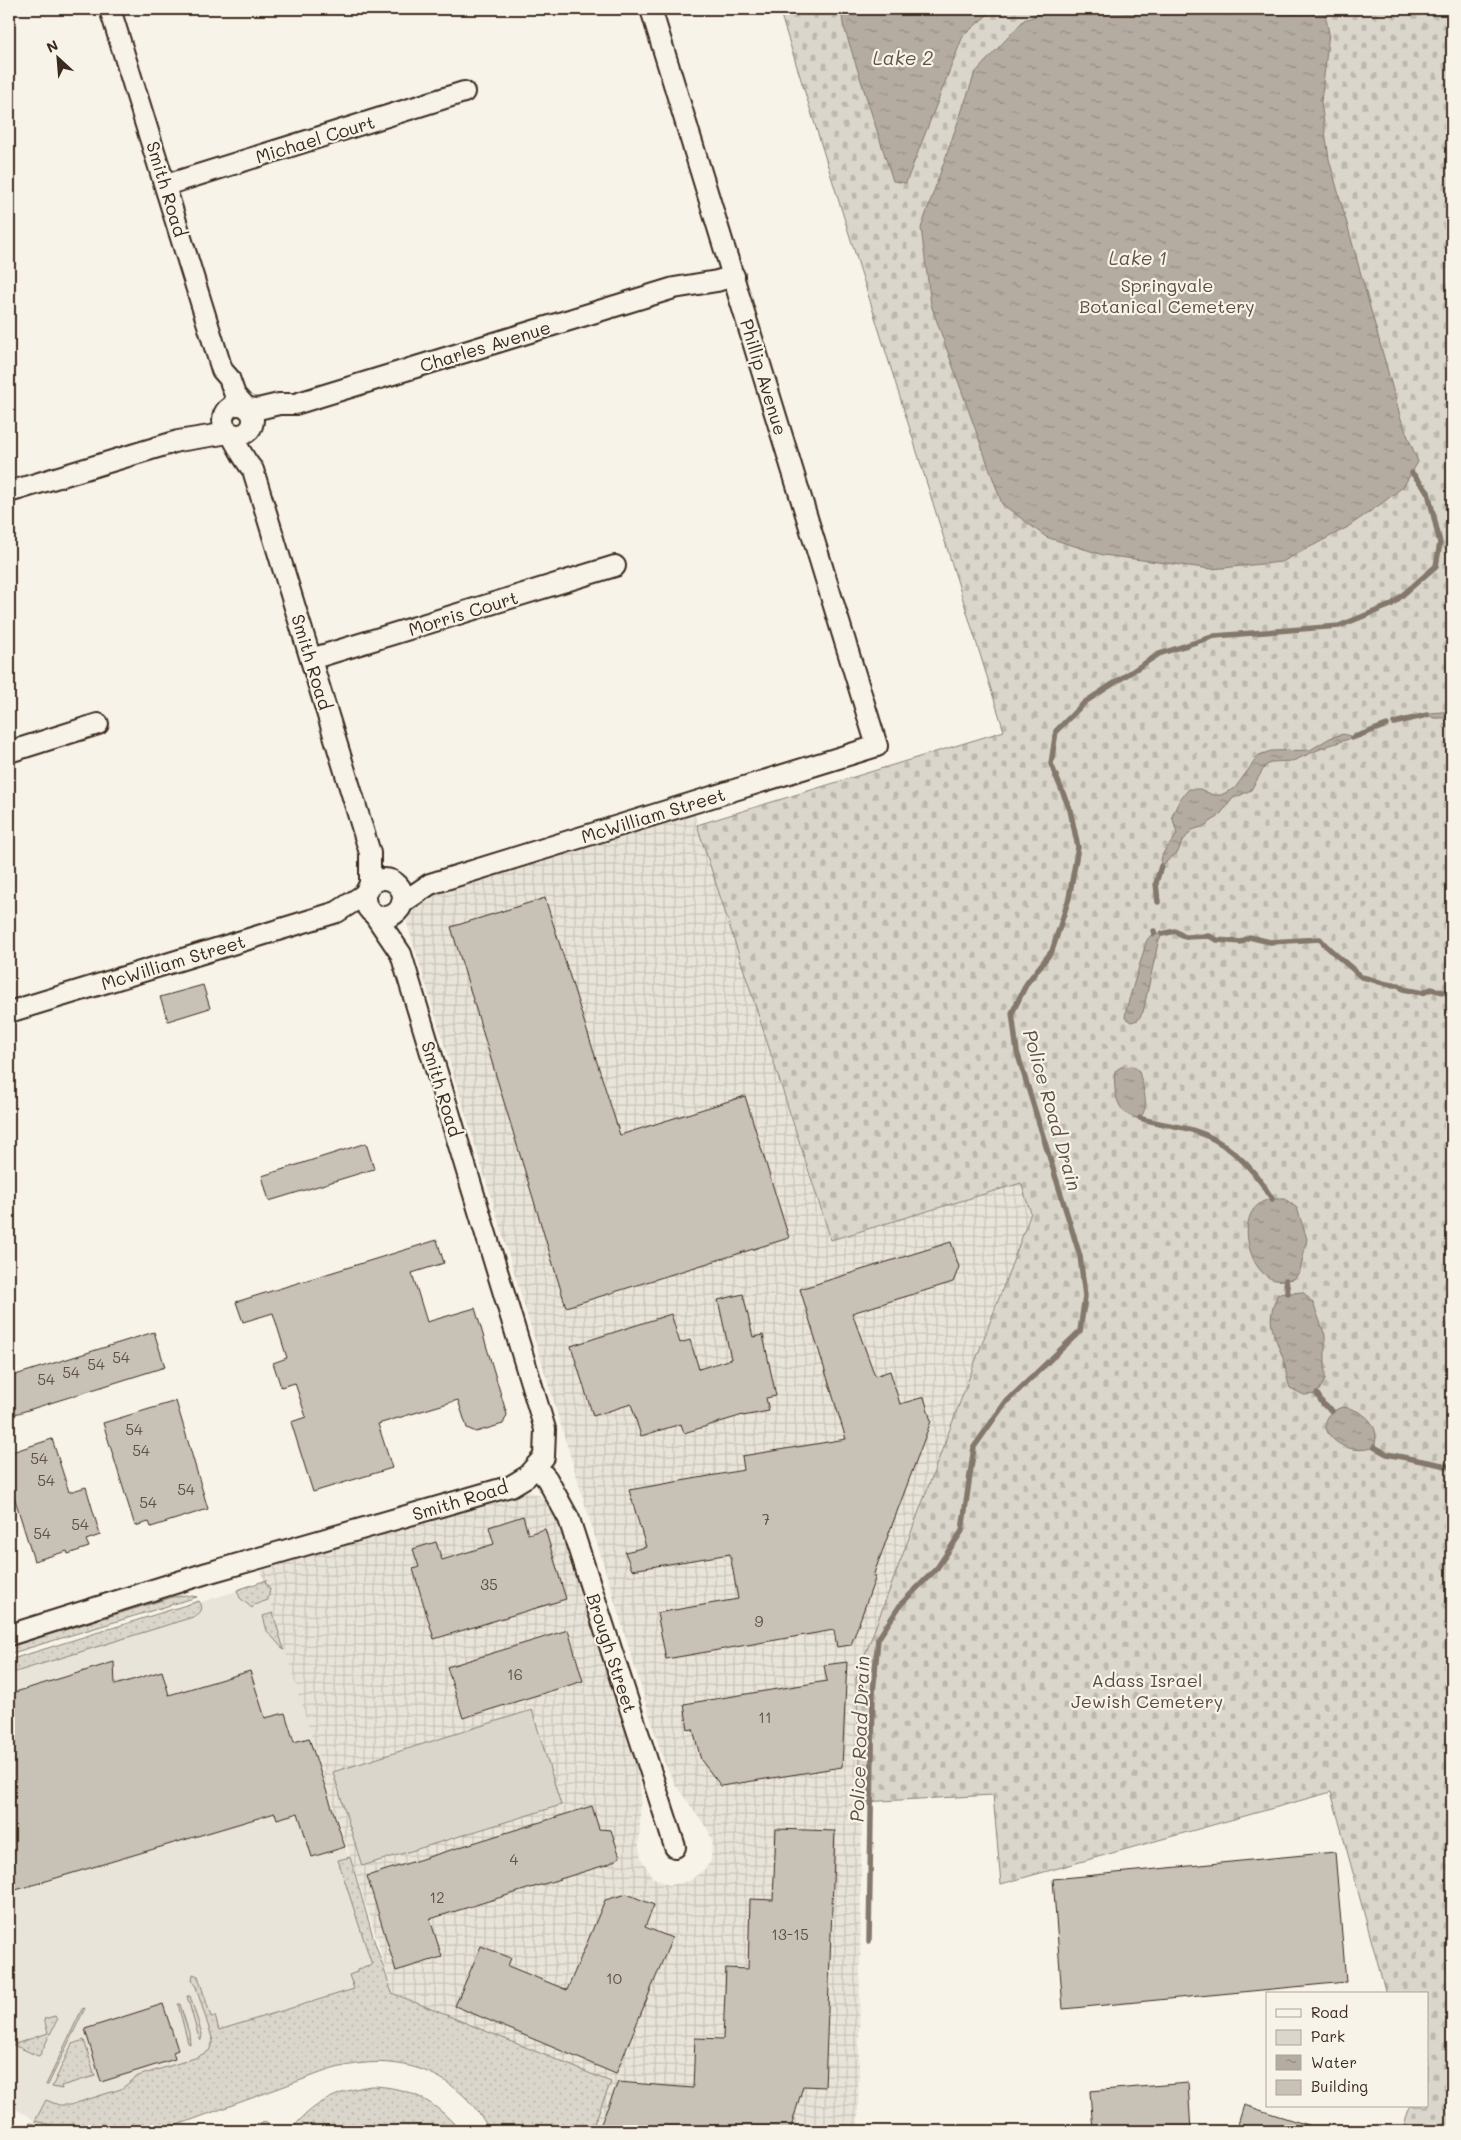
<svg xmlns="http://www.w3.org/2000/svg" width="1461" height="2140" viewBox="0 0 1461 2140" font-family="Mali,sans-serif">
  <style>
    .built { fill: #e9e4d9 }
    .industrial { fill: url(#industrial-grid) }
    .grass { fill: url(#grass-dots); stroke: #8b8074 }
    .cemetery { fill: url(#cemetery-stones); stroke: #8b8074 }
    .park { fill: #dbd6cb; stroke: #8b8074 }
    .water { fill: url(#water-ripples); stroke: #84786c }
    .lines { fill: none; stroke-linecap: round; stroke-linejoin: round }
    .stream { stroke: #84786c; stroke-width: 5.5 }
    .building { fill: #c8c1b6; stroke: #3b2a1e }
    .street-casing { stroke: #3b2a1e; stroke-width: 24 }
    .street { stroke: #f7f3e8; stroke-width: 20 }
    .labels { text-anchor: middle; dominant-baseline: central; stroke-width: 4.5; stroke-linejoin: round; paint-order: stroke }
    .number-label { font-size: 15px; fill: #5e5044 }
    .street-label { font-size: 18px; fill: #3b2a1e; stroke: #f7f3e8 }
    .park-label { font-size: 18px; fill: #5b4c41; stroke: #f7f3e8 }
    .water-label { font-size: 19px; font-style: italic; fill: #5f5145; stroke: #f7f3e8 }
  </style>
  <defs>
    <pattern id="industrial-grid" width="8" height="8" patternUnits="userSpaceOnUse" patternTransform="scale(1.25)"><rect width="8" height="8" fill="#e9e4d9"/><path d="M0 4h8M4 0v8" fill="none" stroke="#c9c4ba"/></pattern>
    <pattern id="grass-dots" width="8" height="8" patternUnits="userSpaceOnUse" patternTransform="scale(1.25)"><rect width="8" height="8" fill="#dbd6cb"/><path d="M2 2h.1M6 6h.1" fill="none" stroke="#bdb8ae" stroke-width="1.8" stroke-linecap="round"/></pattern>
    <pattern id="cemetery-stones" width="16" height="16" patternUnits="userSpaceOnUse" patternTransform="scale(1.25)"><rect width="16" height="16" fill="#dbd6cb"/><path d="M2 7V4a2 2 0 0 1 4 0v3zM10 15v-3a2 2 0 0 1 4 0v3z" fill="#bdb8ae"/></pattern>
    <pattern id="water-ripples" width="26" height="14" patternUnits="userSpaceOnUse" patternTransform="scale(1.25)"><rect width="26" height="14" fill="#b4aca0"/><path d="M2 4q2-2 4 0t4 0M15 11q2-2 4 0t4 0" fill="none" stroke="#948c82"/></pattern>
  </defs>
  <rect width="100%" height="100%" fill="#f7f3e8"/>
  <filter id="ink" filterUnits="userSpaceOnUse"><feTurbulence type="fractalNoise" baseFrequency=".02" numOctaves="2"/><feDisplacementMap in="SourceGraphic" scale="10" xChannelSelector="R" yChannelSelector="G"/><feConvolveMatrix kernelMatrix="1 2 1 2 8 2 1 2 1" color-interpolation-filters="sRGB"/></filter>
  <g filter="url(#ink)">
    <polygon class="built" points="265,1582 374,1940 375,1969 346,1996 214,2039 212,2052 131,2084 56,2126 31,2119 29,2116 9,2106 9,1662"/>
    <polygon class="industrial" points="694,813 830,1240 1021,1183 1031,1213 856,1679 862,1802 858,2131 585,2131 392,1993 377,1939 322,1771 261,1571 515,1492 530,1492 544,1497 550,1502 561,1521 638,1772 641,1792 639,1846 641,1858 652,1877 669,1885 689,1881 705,1869 711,1861 712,1840 708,1830 675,1784 664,1762 407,923 410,908 428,895"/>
    <g class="grass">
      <polygon points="267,1580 265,1582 270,1589 268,1600 254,1605 252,1608 240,1598 237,1590"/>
      <polygon points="186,1595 197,1597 9,1654 9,1647 173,1597"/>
      <path d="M199 1601C205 1609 200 1614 193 1617L9 1674V1660Z"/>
      <polygon points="273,1613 284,1650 267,1631 263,1616"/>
      <path d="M350 1857 374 1940 392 1993 611 2082 591 2131H490C456 2067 392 2050 326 2071L161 2131H67L63 2128 35 2121 46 2100 59 2105H70L121 2089 138 2076 195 2058 209 2051 213 2041 196 1987 192 1981 193 1974 198 1976 211 2017 215 2016 219 2030 354 1989 349 1975 357 1972V1970L372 1965 338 1860Z"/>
      <polygon points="187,1996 190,1996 202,2034 201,2040 199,2038"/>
      <polygon points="178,2004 180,2004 189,2033 190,2044 188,2043"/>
      <polygon points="85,2008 48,2085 46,2085 82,2009"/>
      <polygon points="55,2016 57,2020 40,2055 38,2056 9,2043 9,2030 10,2030 15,2044 48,2033 44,2019"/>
      <polygon points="84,2040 95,2076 61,2086 62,2089 52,2087 72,2044"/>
      <path d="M372 2086C409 2087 437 2102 460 2131H291C310 2104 339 2090 372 2086Z"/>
      <polygon points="265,2122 269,2125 267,2131 232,2131"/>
      <polygon points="31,2123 61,2131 24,2131 28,2124"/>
    </g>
    <polygon class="cemetery" points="779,9 1452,9 1452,2131 1402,2131 1410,2106 1427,2106 1427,1994 1386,1994 1331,1792 1001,1884 993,1795 862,1802 856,1679 1031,1213 1021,1183 831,1240 697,825 1004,731"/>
    <polygon class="park" points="532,1710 561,1805 362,1866 333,1772"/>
    <g class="water">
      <polygon points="841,9 994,9 963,36 906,183 893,181 843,24"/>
      <polygon points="1055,9 1324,9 1329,33 1321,102 1329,159 1401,419 1418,462 1403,487 1381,504 1346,528 1282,562 1212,569 1103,555 1046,537 1002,504 931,305 921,228 975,73 1024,20"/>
      <polygon points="1452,711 1452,718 1435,718 1427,715 1431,713"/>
      <path d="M1343 734 1350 736 1352 738 1327 746 1293 761 1272 762 1265 766 1251 790 1241 795 1234 797 1218 817 1202 827 1192 830 1182 842 1178 852 1161 866C1159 851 1171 846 1177 834L1172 816 1180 799 1189 789H1200L1213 795H1221L1235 788 1259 755 1271 751 1310 750 1330 738Z"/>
      <polygon points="1152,934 1162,934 1158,943 1143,1012 1138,1020 1131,1022 1125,1018 1126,1010 1147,940"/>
      <path d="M1133 1066 1139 1071C1142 1085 1151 1106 1140 1118 1116 1117 1113 1090 1115 1071L1121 1067Z"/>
      <path d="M1272 1199H1285L1297 1208 1307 1239 1300 1271 1294 1279C1288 1280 1280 1281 1275 1280 1249 1274 1237 1220 1258 1205 1262 1201 1267 1200 1272 1199Z"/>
      <path d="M1303 1292 1313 1303 1325 1335V1380L1317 1394 1304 1395 1290 1388C1286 1378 1286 1367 1283 1358 1273 1331 1265 1322 1278 1294Z"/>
      <path d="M1342 1407C1363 1409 1382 1425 1374 1447 1342 1460 1303 1422 1342 1407Z"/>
    </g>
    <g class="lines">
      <g class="stream">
        <polyline points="1394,723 1427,715"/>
        <polyline points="1352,738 1387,725"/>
        <polyline points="1158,902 1156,883 1161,866"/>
        <polyline points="1154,934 1154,931"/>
        <path d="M1162 934 1175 931 1185 937 1209 936 1217 940 1241 942 1249 937 1270 942 1320 939C1332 954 1348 963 1361 977 1375 979 1385 986 1399 985L1403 989 1423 993 1431 989 1452 994"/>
        <path d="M1140 1118C1157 1124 1175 1125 1192 1130 1228 1141 1254 1168 1272 1199"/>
        <polyline points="1286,1280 1288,1293"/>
        <polyline points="1317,1394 1323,1404 1332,1411"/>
        <polyline points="1374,1447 1387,1454 1452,1467"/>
        <polyline points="869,1941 873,1693 878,1639 901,1604 937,1568 962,1531 974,1447 1005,1403 1080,1331 1085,1296 1080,1256 1017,1052 1012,1013 1027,983 1052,951 1069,898 1078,847 1070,810 1051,764 1056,731 1085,702 1159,654 1215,636 1339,626 1391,605 1436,566 1440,543 1428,492 1412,473"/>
      </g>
    </g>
    <g class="building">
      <polygon points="545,898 620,1135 745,1096 789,1238 566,1307 451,927"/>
      <polygon points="203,985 210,1008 168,1021 160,997"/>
      <polygon points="366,1143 374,1169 269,1201 262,1176"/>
      <polygon points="437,1240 444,1263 412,1273 427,1322 475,1308 507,1415 503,1424 476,1432 467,1428 458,1400 378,1424 392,1468 313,1492 291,1422 306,1417 295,1383 281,1387 273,1363 287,1358 273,1313 243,1322 236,1302"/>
      <polygon points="951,1242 959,1267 953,1282 852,1313 875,1376 890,1371 900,1404 924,1397 931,1421 873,1576 876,1576 851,1645 837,1647 834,1630 666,1659 657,1613 738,1599 730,1554 632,1570 625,1552 646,1547 629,1490 744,1470 742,1456 846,1439 800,1289"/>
      <polygon points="743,1294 753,1337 763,1335 776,1396 766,1398 769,1411 743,1416 743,1415 684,1433 681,1424 641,1436 631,1404 593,1416 571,1346 671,1314 680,1343 690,1340 699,1369 731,1359 718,1300"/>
      <polygon points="154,1332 165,1367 9,1416 9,1377"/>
      <polygon points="176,1401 208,1509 151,1527 149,1522 135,1526 103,1423"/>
      <polygon points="52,1439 69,1492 86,1487 100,1535 86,1540 89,1547 68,1554 67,1551 34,1561 9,1480 9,1453"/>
      <polygon points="523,1516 528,1534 545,1529 566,1599 434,1639 413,1569 419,1567 413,1549 436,1542 442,1560 494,1544 489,1527"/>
      <polygon points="568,1630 583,1681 463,1718 447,1667"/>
      <polygon points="114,1662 115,1685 162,1671 169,1695 250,1671 265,1718 285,1713 294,1742 309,1738 345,1847 312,1857 298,1813 277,1819 275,1813 9,1892 9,1694"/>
      <polygon points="847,1662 842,1767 721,1786 701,1760 693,1729 688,1730 684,1704 827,1681 824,1665"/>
      <polygon points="592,1806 599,1829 611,1830 620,1857 609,1864 430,1919 442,1957 396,1971 367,1876"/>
      <polygon points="776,1829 835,1831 825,2087 803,2086 790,2131 598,2131 618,2082 693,2088 695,2038 723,2039 726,1968 748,1969 750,1899 773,1900"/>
      <polygon points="1335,1852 1346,1982 1063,2009 1053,1879"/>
      <polygon points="627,1894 654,1905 645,1927 672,1938 616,2074 455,2006 481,1946 511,1958 508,1966 567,1990 605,1900"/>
      <polygon points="163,2004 178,2050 173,2052 175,2059 101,2082 85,2029"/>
      <polygon points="1188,2083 1191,2131 1093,2131 1090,2091"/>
      <polygon points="1244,2105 1317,2128 1316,2131 1236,2131"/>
    </g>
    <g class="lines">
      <defs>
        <g id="street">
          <polyline points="110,9 222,370 229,378 235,395 246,407"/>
          <polyline points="166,185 464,92"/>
          <circle cx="238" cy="420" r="15"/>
          <polyline points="247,408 258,409 279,404 295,404 674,288 717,281 734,276"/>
          <path d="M230 433C238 446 243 459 253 470L370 853V885"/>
          <polyline points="9,492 178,441 229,433"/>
          <polyline points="311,659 615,566"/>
          <polyline points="9,752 98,724"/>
          <circle cx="384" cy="898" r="19"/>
          <polyline points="402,903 430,884 877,746 651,9"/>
          <polyline points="9,1012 337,912 365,894"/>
          <polyline points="536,1466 547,1479 569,1519 675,1847"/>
          <polyline points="9,1635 207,1573 511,1486 526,1477 544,1457 545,1429 401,954 374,914"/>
        </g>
      </defs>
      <use href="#street" class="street-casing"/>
      <use href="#street" class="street"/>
    </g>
  </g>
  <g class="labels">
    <g class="number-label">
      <text x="121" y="1357">54</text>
      <text x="96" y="1364">54</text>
      <text x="71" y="1372">54</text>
      <text x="46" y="1379">54</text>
      <text x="134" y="1429">54</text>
      <text x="141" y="1450">54</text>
      <text x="39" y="1458">54</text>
      <text x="46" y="1480">54</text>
      <text x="186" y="1489">54</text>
      <text x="148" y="1502">54</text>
      <text x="766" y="1519">7</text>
      <text x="80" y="1524">54</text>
      <text x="42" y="1533">54</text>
      <text x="489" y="1584">35</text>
      <text x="759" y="1621">9</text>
      <text x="515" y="1674">16</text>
      <text x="765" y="1717">11</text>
      <text x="514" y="1859">4</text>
      <text x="437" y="1897">12</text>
      <text x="790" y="1934">13-15</text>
      <text x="614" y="1978">10</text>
    </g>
    <g class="street-label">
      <text transform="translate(315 139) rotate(-17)">Michael Court</text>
      <text transform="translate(167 189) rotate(73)">Smith Road</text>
      <text transform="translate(485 346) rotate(-17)">Charles Avenue</text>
      <text transform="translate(764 377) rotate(73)">Phillip Avenue</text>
      <text transform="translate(463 613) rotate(-17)">Morris Court</text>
      <text transform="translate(312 662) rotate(73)">Smith Road</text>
      <text transform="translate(653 815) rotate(-17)">McWilliam Street</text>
      <text transform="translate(173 962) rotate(-17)">McWilliam Street</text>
      <text transform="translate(442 1089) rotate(73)">Smith Road</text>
      <text transform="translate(460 1500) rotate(-17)">Smith Road</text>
      <text transform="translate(612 1653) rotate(72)">Brough Street</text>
    </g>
    <g class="park-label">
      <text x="1167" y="285">Springvale<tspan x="1167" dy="21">Botanical Cemetery</tspan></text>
      <text x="1147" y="1680">Adass Israel<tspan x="1147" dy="21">Jewish Cemetery</tspan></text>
    </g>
    <g class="water-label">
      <text x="903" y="57">Lake 2</text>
      <text x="1138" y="257">Lake 1</text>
      <text transform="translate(1053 1110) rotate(74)">Police Road Drain</text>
      <text transform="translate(859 1739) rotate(-88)">Police Road Drain</text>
    </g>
  </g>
  <rect width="1461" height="2140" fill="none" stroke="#f7f3e8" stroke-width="30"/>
  <rect x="15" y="15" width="1431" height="2110" fill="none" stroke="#3b2a1e" stroke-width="2" filter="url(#ink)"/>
  <rect x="1266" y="1992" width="162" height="115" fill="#f7f3e8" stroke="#aca397"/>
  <rect x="1276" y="2009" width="25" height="8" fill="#f7f3e8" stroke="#aca397"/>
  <text x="1311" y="2018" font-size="15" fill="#3b2a1e">Road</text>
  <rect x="1276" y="2030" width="25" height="15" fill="#dbd6cb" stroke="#aca397"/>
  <text x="1311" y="2042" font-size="15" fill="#3b2a1e">Park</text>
  <rect x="1276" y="2055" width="25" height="15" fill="url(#water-ripples)" stroke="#aca397"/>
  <text x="1311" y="2068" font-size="15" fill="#3b2a1e">Water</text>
  <rect x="1276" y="2080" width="25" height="15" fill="#c8c1b6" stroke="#aca397"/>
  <text x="1311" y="2092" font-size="15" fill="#3b2a1e">Building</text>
  <g transform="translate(58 58) rotate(334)" stroke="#f7f3e8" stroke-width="4" paint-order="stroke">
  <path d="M0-4L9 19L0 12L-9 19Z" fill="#3b2a1e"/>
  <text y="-8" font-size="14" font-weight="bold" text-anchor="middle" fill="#3b2a1e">N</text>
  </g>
</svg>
